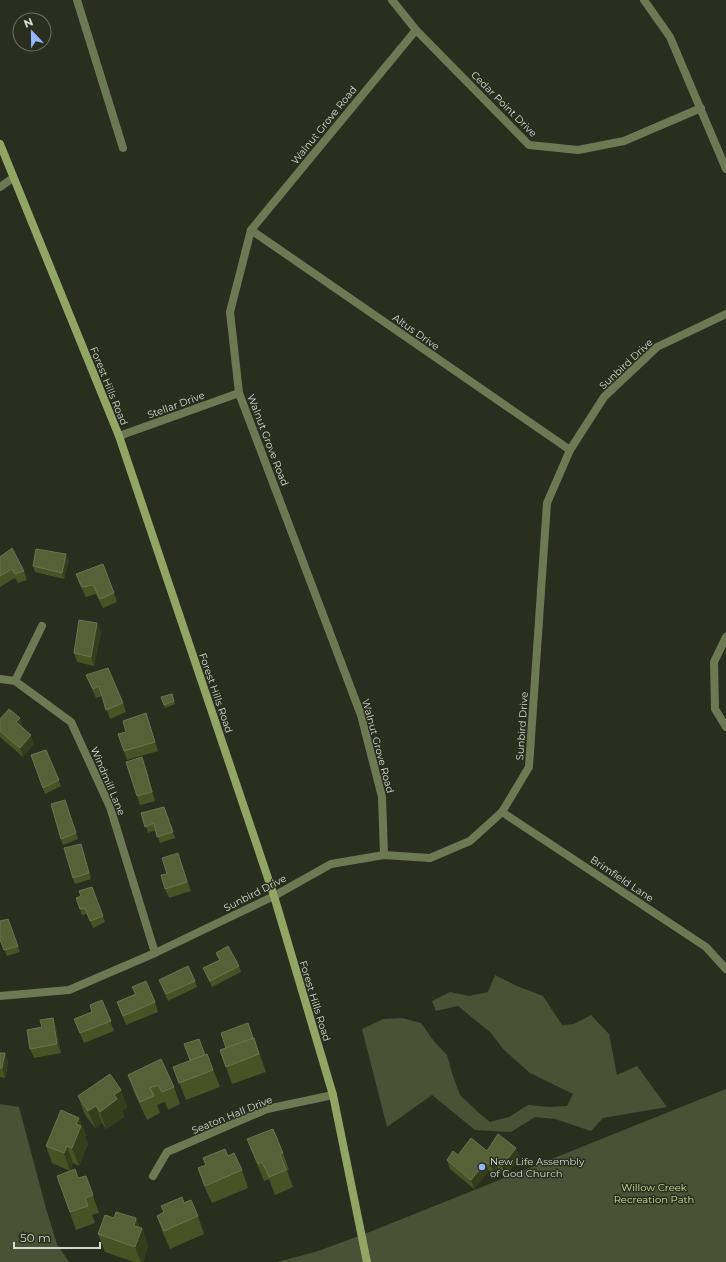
<svg xmlns="http://www.w3.org/2000/svg" width="726" height="1262" viewBox="0 0 726 1262" font-family="Montserrat,sans-serif">
  <style>
    .green { fill: #495234 }
    .lines { fill: none; stroke-linecap: round; stroke-linejoin: round }
    .street { stroke: #6d7952; stroke-width: 8 }
    .secondary { stroke: #92a565; stroke-width: 8 }
    .wall { fill: #475325 }
    .shaded-wall { fill: #343e1b }
    .building { fill: #566137; stroke: #6a744f }
    .poi-dot { fill: #93b7fd; stroke: #292e1f; stroke-width: 1.5 }
    .labels { text-anchor: middle; dominant-baseline: central; stroke-width: 3; stroke-linejoin: round; paint-order: stroke }
    .street-label { font-size: 10px; fill: #d6d9d0; stroke: #292e1f }
    .poi-label { font-size: 10px; fill: #d6d9d0; stroke: #292e1f; text-anchor: start }
    .park-label { font-size: 10px; fill: #c9e093; stroke: #292e1f }
  </style>
  <rect width="100%" height="100%" fill="#292e1f"/>
  <g class="green">
    <polygon points="495,975 517,986 543,996 562,1025 574,1024 591,1015 609,1034 617,1075 637,1066 667,1107 603,1118 591,1131 555,1119 535,1117 511,1132 475,1130 432,1095 387,1127 362,1029 383,1019 402,1018 421,1023 433,1040 447,1055 453,1076 460,1095 479,1113 490,1122 509,1117 528,1105 549,1107 567,1106 573,1094 530,1073 503,1049 491,1033 458,1006 436,1011 432,1001 450,992 469,996 488,992"/>
    <polygon points="726,1089 726,1262 277,1262 315,1252 362,1235"/>
    <polygon points="0,1104 19,1107 45,1205 57,1244 69,1262 0,1262"/>
  </g>
  <g class="lines">
    <g class="street">
      <polyline points="77,0 123,148"/>
      <polyline points="392,0 416,30 529,145 578,150 624,141 701,108"/>
      <polyline points="644,0 670,37 726,169"/>
      <polyline points="0,187 13,178"/>
      <polyline points="251,230 570,450"/>
      <polyline points="119,436 239,393"/>
      <polyline points="726,637 714,662 715,709 726,727"/>
      <polyline points="0,679 15,681 71,722 110,807 155,953"/>
      <polyline points="15,681 42,626"/>
      <polyline points="502,812 706,947 726,969"/>
      <polyline points="384,855 382,797 361,715 239,393 230,312 251,230 416,30"/>
      <polyline points="0,996 69,990 155,953 274,896 331,864 384,855 430,858 470,841 502,812 529,767 547,503 570,450 604,397 657,347 726,314"/>
      <polyline points="153,1176 167,1152 267,1109 333,1095"/>
    </g>
    <polyline class="secondary" points="0,144 119,436 274,896 333,1095 367,1262"/>
  </g>
  <g class="wall">
    <polygon points="0,557 24,571 27,580 18,583 15,578 0,587"/>
    <polygon points="69,560 64,579 35,572 33,566"/>
    <polygon points="103,564 117,602 103,608 96,594 86,597 79,583 76,574"/>
    <polygon points="101,632 94,666 77,662 74,653"/>
    <polygon points="86,675 123,703 126,712 110,719 102,696 96,698"/>
    <polygon points="172,694 175,704 165,708 161,697"/>
    <polygon points="146,713 158,751 127,760 118,734 126,732"/>
    <polygon points="0,719 23,727 22,728 34,744 23,757 0,737"/>
    <polygon points="46,750 61,786 45,794 31,755"/>
    <polygon points="146,766 155,801 140,805 137,796"/>
    <polygon points="65,800 78,839 63,845 61,839"/>
    <polygon points="164,807 175,838 160,843 156,830 148,833 141,813"/>
    <polygon points="81,844 91,879 75,884 73,878"/>
    <polygon points="181,862 191,891 169,898 165,889 167,874"/>
    <polygon points="92,887 105,922 93,928 87,914 82,915 76,898 81,896"/>
    <polygon points="8,919 20,952 7,956 0,941 0,921"/>
    <polygon points="216,953 239,966 241,972 212,987 206,975 203,968 219,960"/>
    <polygon points="159,980 195,981 197,987 168,1001"/>
    <polygon points="132,987 155,1002 158,1012 126,1025 117,1002 135,995"/>
    <polygon points="102,1000 114,1031 84,1043 74,1019 92,1012"/>
    <polygon points="53,1018 56,1027 61,1053 34,1058 30,1049 42,1027"/>
    <polygon points="254,1038 266,1072 232,1084 220,1050"/>
    <polygon points="0,1053 5,1053 8,1063 5,1078 0,1077"/>
    <polygon points="207,1054 220,1087 186,1100 173,1067"/>
    <polygon points="128,1075 174,1087 180,1104 168,1110 165,1102 157,1105 160,1113 147,1120 134,1092"/>
    <polygon points="121,1090 127,1107 122,1111 124,1117 106,1129 102,1123 95,1128 84,1113 78,1096"/>
    <polygon points="79,1118 86,1135 85,1136 88,1144 79,1166 73,1163 70,1171 52,1163 46,1146"/>
    <polygon points="247,1139 283,1153 289,1170 287,1171 293,1187 275,1195 269,1179 264,1181 254,1157"/>
    <polygon points="487,1151 520,1157 506,1175 498,1169 494,1174 489,1171 474,1189 450,1169 447,1160"/>
    <polygon points="228,1156 242,1170 248,1188 212,1203 204,1186 198,1168"/>
    <polygon points="57,1176 78,1178 86,1176 99,1213 92,1215 95,1223 76,1230"/>
    <polygon points="184,1203 198,1216 204,1234 170,1249 163,1233 157,1216 164,1213 161,1206"/>
    <polygon points="114,1218 136,1218 140,1228 142,1228 148,1246 143,1262 134,1262 105,1252 98,1234"/>
  </g>
  <g class="shaded-wall">
    <polygon points="66,554 69,560 64,579 62,573"/>
    <polygon points="97,623 101,632 94,666 91,657"/>
    <polygon points="20,718 23,727 19,731 16,722"/>
    <polygon points="31,735 34,744 23,757 20,748"/>
    <polygon points="142,757 146,766 155,801 152,792"/>
    <polygon points="53,1018 56,1027 61,1053 57,1044"/>
    <polygon points="5,1053 8,1063 5,1078 2,1068"/>
    <polygon points="121,1090 127,1107 122,1111 124,1117 106,1129 100,1112 114,1095"/>
    <polygon points="96,1106 102,1123 95,1128 88,1111"/>
    <polygon points="79,1118 86,1135 85,1136 88,1144 79,1166 72,1148 76,1124"/>
    <polygon points="67,1146 73,1163 70,1171 64,1153"/>
    <polygon points="516,1148 520,1157 506,1175 502,1166"/>
    <polygon points="494,1160 498,1169 494,1174 491,1165"/>
    <polygon points="485,1162 489,1171 474,1189 471,1180"/>
    <polygon points="136,1218 141,1231 142,1228 148,1246 143,1262 141,1262 135,1247 134,1226"/>
  </g>
  <g class="building">
    <polygon points="12,548 24,571 15,574 12,569 0,576 0,557"/>
    <polygon points="36,549 66,554 62,573 33,566"/>
    <polygon points="103,564 114,593 100,599 93,585 82,587 76,574"/>
    <polygon points="79,620 97,623 91,657 74,653"/>
    <polygon points="108,668 123,703 106,710 99,686 93,689 86,675"/>
    <polygon points="172,694 174,701 164,705 161,697"/>
    <polygon points="9,709 20,718 16,722 31,735 20,748 0,731 0,719"/>
    <polygon points="146,713 155,742 124,751 118,734 126,732 123,721"/>
    <polygon points="46,750 59,780 43,788 31,755"/>
    <polygon points="142,757 152,792 137,796 126,762"/>
    <polygon points="65,800 76,833 61,839 51,804"/>
    <polygon points="164,807 173,832 157,837 154,823 145,827 141,813"/>
    <polygon points="81,844 89,873 73,878 64,848"/>
    <polygon points="178,853 187,882 165,889 161,875 167,874 162,858"/>
    <polygon points="92,887 103,916 90,921 85,908 80,909 76,898 81,896 79,891"/>
    <polygon points="8,919 18,946 4,950 0,939 0,921"/>
    <polygon points="228,946 239,966 210,981 203,968 220,960 216,953"/>
    <polygon points="188,966 195,981 166,994 159,980"/>
    <polygon points="146,981 155,1002 123,1016 117,1002 136,994 132,987"/>
    <polygon points="102,1000 111,1021 80,1033 74,1019 92,1012 90,1005"/>
    <polygon points="53,1018 57,1044 30,1049 27,1030 42,1027 40,1020"/>
    <polygon points="248,1023 253,1038 226,1048 221,1033"/>
    <polygon points="254,1038 259,1054 226,1067 220,1050"/>
    <polygon points="199,1039 205,1055 190,1060 184,1044"/>
    <polygon points="0,1053 5,1053 2,1068 0,1068"/>
    <polygon points="207,1054 213,1070 179,1083 173,1067"/>
    <polygon points="161,1059 174,1087 162,1092 158,1085 150,1088 154,1096 140,1102 128,1075"/>
    <polygon points="110,1074 121,1090 114,1095 117,1099 100,1112 96,1106 88,1111 78,1096"/>
    <polygon points="61,1110 79,1118 76,1124 81,1126 72,1148 67,1146 64,1153 46,1146"/>
    <polygon points="273,1129 283,1153 280,1154 286,1170 269,1177 262,1162 258,1164 247,1139"/>
    <polygon points="498,1134 516,1148 502,1166 494,1160 491,1165 485,1162 471,1180 447,1160 453,1151 458,1155 471,1138 487,1151"/>
    <polygon points="225,1149 228,1156 234,1153 242,1170 205,1186 198,1168 206,1165 203,1158"/>
    <polygon points="75,1169 78,1178 86,1176 93,1195 85,1198 88,1206 70,1212 57,1176"/>
    <polygon points="182,1197 184,1203 191,1200 198,1216 164,1231 157,1216 164,1212 161,1206"/>
    <polygon points="116,1212 136,1218 134,1226 142,1228 135,1247 98,1234 105,1215 114,1218"/>
  </g>
  <circle class="poi-dot" cx="482" cy="1167" r="4"/>
  <g class="labels">
    <g class="street-label">
      <text transform="translate(504 104) rotate(45)">Cedar Point Drive</text>
      <text transform="translate(324 125) rotate(-51)">Walnut Grove Road</text>
      <text transform="translate(416 332) rotate(35)">Altus Drive</text>
      <text transform="translate(626 364) rotate(-43)">Sunbird Drive</text>
      <text transform="translate(109 386) rotate(68)">Forest Hills Road</text>
      <text transform="translate(176 405) rotate(-20)">Stellar Drive</text>
      <text transform="translate(268 440) rotate(69)">Walnut Grove Road</text>
      <text transform="translate(216 693) rotate(71)">Forest Hills Road</text>
      <text transform="translate(522 726) rotate(-86)">Sunbird Drive</text>
      <text transform="translate(378 746) rotate(75)">Walnut Grove Road</text>
      <text transform="translate(108 781) rotate(67)">Windmill Lane</text>
      <text transform="translate(622 879) rotate(34)">Brimfield Lane</text>
      <text transform="translate(255 893) rotate(-27)">Sunbird Drive</text>
      <text transform="translate(315 1001) rotate(73)">Forest Hills Road</text>
      <text transform="translate(232 1115) rotate(-22)">Seaton Hall Drive</text>
    </g>
    <g class="poi-label">
      <text x="490" y="1161">New Life Assembly<tspan x="490" dy="12">of God Church</tspan></text>
    </g>
    <g class="park-label">
      <text x="654" y="1187">Willow Creek<tspan x="654" dy="12">Recreation Path</tspan></text>
    </g>
  </g>
  <g transform="translate(32 32) rotate(338)"><circle r="19" fill="#292e1f" stroke="#6e7266"/>
  <path d="M0-3L7 15L0 10L-7 15Z" fill="#93b7fd"/>
  <text y="-6" font-size="11" font-weight="bold" text-anchor="middle" fill="#d6d9d0">N</text>
  </g>
  <path d="M14 1242v6h86v-6" fill="none" stroke="#d6d9d0" stroke-width="2"/>
  <text x="20" y="1242" font-size="12" fill="#d6d9d0" stroke="#292e1f" stroke-width="3" paint-order="stroke">50 m</text>
</svg>
